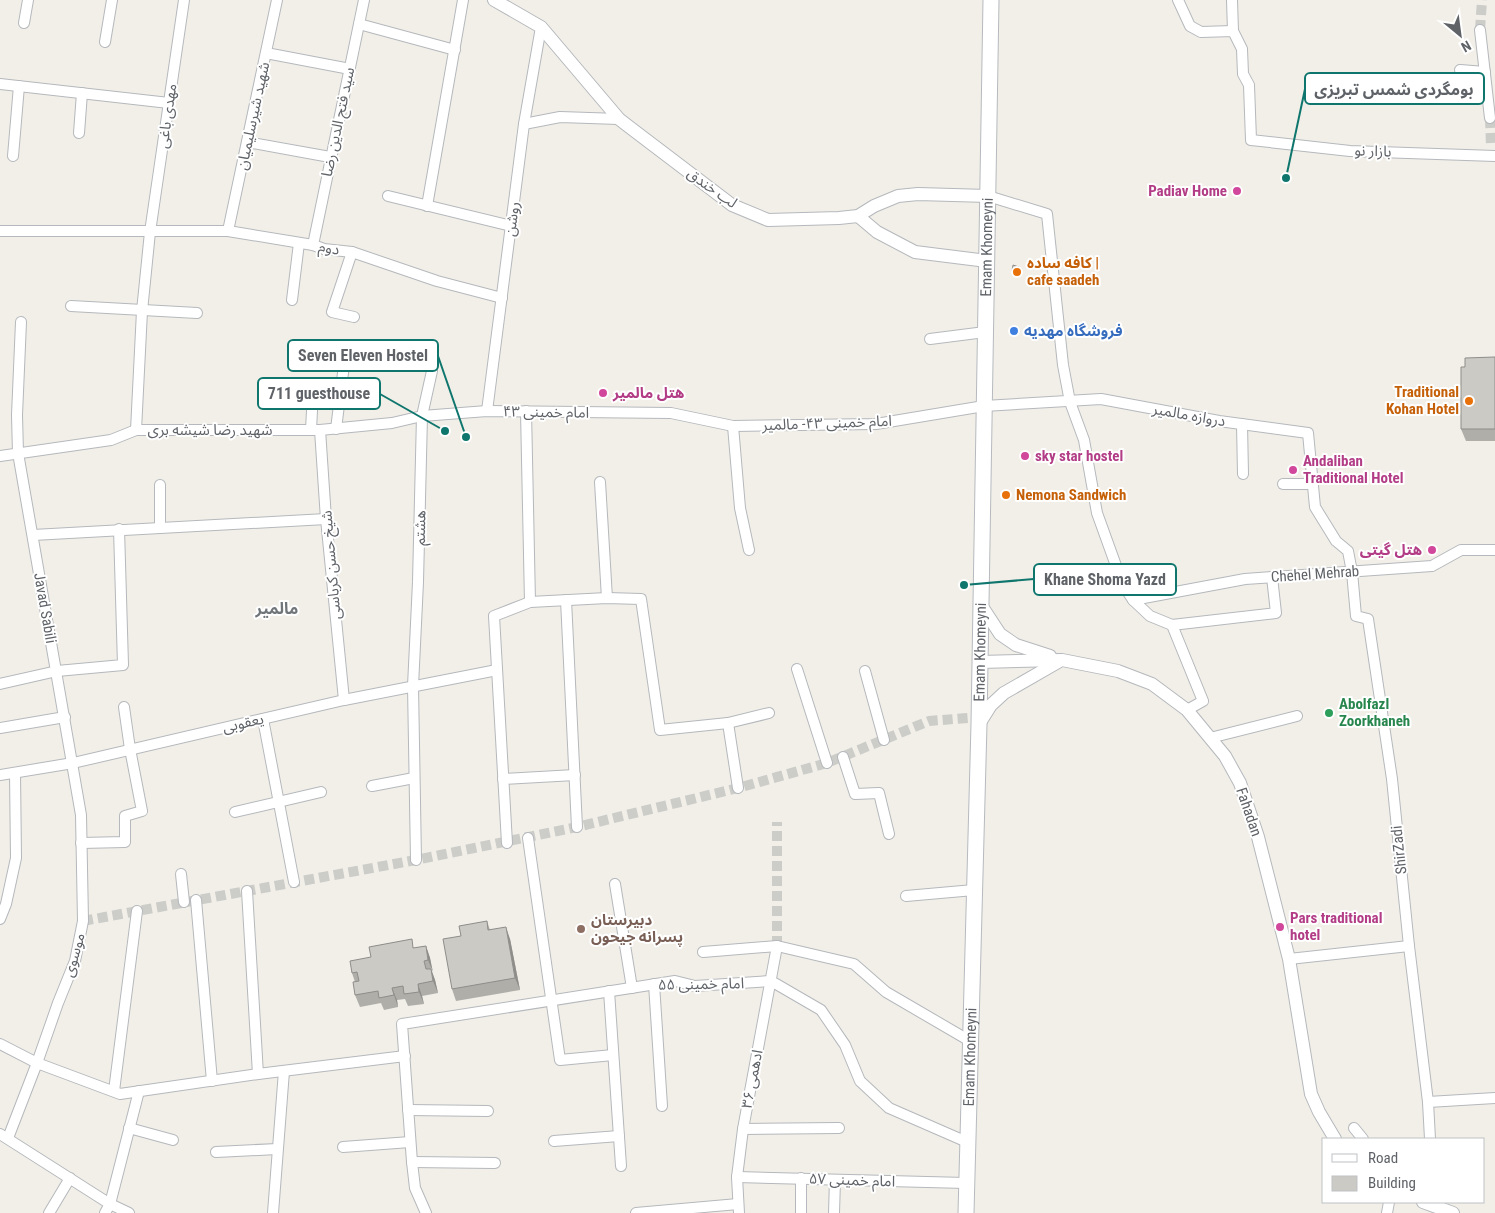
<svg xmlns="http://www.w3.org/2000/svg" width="1495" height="1213" viewBox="0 0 1495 1213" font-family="'Roboto Condensed','Noto Sans Arabic',sans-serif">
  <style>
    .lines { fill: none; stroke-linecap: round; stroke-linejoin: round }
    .minor-tunnel { stroke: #ccccc8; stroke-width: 10; stroke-dasharray: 10 5; stroke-linecap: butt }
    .minor-casing { stroke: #b5b8bc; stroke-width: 12 }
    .tertiary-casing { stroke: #b5b8bc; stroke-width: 14 }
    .secondary-casing { stroke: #b6babf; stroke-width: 17 }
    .minor { stroke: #fff; stroke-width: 10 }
    .tertiary { stroke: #fff; stroke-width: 12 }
    .secondary { stroke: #fff; stroke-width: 15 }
    .wall { fill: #afaea9 }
    .shaded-wall { fill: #8f8d8a }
    .building { fill: #cccac5; stroke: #8f8d8a }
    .hotel-dot { fill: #d1479c; stroke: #fff; stroke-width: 2 }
    .food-dot { fill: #e8710a; stroke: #fff; stroke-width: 2 }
    .shop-dot { fill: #3f7fe0; stroke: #fff; stroke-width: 2 }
    .leisure-dot { fill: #2e9e5b; stroke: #fff; stroke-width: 2 }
    .education-dot { fill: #8d6e63; stroke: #fff; stroke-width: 2 }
    .labels { text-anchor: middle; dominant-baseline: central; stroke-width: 4; stroke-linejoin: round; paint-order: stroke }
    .street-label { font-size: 15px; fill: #5f6368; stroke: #fff }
    .hotel-label { font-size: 15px; font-weight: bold; fill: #b23c85; stroke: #fff; text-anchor: start }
    .food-label { font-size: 15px; font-weight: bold; fill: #c56008; stroke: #fff; text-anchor: start }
    .shop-label { font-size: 15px; font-weight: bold; fill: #366cbe; stroke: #fff; text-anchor: start }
    .leisure-label { font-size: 15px; font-weight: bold; fill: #27864d; stroke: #fff; text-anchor: start }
    .education-label { font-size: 15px; font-weight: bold; fill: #785e54; stroke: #fff; text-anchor: start }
    .neighbourhood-label { font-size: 16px; font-weight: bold; fill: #70757a; stroke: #fff }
    .leader { fill: none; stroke: #0f766e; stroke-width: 2 }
    .callout-dot { fill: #0f766e; stroke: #fff; stroke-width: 2 }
    .callout { fill: #fff; stroke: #0f766e; stroke-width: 2 }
    .callout-label { font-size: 16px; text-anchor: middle; font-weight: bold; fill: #5f6368 }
  </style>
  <rect width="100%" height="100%" fill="#f1efe8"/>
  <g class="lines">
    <g class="minor-tunnel">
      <polyline points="1480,30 1482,0"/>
      <polyline points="1490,118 1491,146"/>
      <polyline points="83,921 416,860 577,827 738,788 827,763 929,721 979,717"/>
      <polyline points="777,946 777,822"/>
    </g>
    <defs>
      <g id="minor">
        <polyline points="1178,0 1190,26 1201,32 1233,31 1242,49 1243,74 1249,85 1251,140 1350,151 1495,156"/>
        <polyline points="1232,0 1233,31"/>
        <polyline points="24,23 28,0"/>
        <polyline points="359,24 455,50"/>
        <polyline points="1480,30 1490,118"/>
        <polyline points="105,42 112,0"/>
        <polyline points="266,53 350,69"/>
        <polyline points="1460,70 1485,72"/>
        <polyline points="0,84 169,103"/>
        <polyline points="524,124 560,117 619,119"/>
        <polyline points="79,133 82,93"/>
        <polyline points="247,142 330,157"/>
        <polyline points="13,156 19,86"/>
        <polyline points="388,196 511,226"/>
        <polyline points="988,196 1047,214 1063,365 1070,402 1084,440 1097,513 1123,585 1133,600 1150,616 1172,625 1203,701 1187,710"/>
        <polyline points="427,206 463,0"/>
        <polyline points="0,231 228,231 313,245 324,249 352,252 437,281 502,298"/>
        <polyline points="228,231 277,0"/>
        <polyline points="313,245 364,0"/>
        <polyline points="352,252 332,312 354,317"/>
        <polyline points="292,300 299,243"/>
        <polyline points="71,306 197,313"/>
        <polyline points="930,339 985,332"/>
        <polyline points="487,411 524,124 541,27"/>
        <polyline points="526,411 530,602"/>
        <polyline points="1242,424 1243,474"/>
        <polyline points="733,426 740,508 749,550"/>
        <polyline points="336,429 344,365"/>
        <polyline points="136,430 142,311 150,232 184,0"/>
        <polyline points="311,430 313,391"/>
        <polyline points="320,430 326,519 344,700"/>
        <polyline points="0,456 111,440 136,430 320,430 392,423 422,416 487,411 671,413 733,426 876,424 984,406 1101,399 1219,421 1308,433 1315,507 1336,541 1348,551 1352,572 1356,616 1368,619 1392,779 1409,946 1428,1102 1430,1139"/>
        <polyline points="600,482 607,598"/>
        <polyline points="1283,484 1312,484"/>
        <polyline points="160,528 160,485"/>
        <polyline points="33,535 326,519"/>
        <polyline points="566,600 577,827"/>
        <polyline points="1133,600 1245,579 1432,566 1461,550 1495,550"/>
        <polyline points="1172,625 1276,613 1272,577"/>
        <polyline points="797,669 827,763"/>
        <polyline points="865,671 884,740"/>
        <polyline points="0,684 57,671 123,665 119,529"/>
        <polyline points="263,719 294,882"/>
        <polyline points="728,723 738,788"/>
        <polyline points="0,728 65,717"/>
        <polyline points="1210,738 1297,716"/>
        <polyline points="843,757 855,794 879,793 889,834"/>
        <polyline points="0,775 73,763 344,700 497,670"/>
        <polyline points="503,779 575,775"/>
        <polyline points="372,786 414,778"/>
        <polyline points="235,812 321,792"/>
        <polyline points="528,838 560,1060 613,1055"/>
        <polyline points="81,843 125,842 125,816 142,811 130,749 124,707"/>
        <polyline points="507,843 494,616 530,602 607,598 641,599 660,730 728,723 769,713"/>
        <polyline points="416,860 413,686 418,582 422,416 432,371"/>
        <polyline points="181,874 184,902"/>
        <polyline points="615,884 632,988"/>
        <polyline points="247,891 258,1074"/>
        <polyline points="906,896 974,890"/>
        <polyline points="196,900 212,1081"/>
        <polyline points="0,919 6,904 16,858 15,773"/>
        <polyline points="703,952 777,946 854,964 886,992 970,1041"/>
        <polyline points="1289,959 1409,946"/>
        <polyline points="654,984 662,1106"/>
        <polyline points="609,991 621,1166"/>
        <polyline points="0,1044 37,1063 120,1094 258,1074 405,1056"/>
        <polyline points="114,1091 137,911"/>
        <polyline points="1428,1102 1495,1098"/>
        <polyline points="408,1110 488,1111"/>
        <polyline points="129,1128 173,1140"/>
        <polyline points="1354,1128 1363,1139"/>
        <polyline points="743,1129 839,1128"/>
        <polyline points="0,1134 110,1204 129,1213"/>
        <polyline points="8,1138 37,1063 58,1003 75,961 83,921 81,815 18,453 17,415 21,322"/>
        <polyline points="554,1141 619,1136"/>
        <polyline points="343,1147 410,1142"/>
        <polyline points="216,1152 277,1149"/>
        <polyline points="412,1162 495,1163"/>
        <polyline points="737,1177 966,1183"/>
        <polyline points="49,1213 70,1178"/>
        <polyline points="105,1213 110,1204 139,1091"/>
        <polyline points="273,1213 284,1071"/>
        <polyline points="426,1213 415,1188 412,1162 402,1024 675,981 695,986 771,981 821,1010 845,1045 860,1081 889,1108 967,1142"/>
        <polyline points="636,1213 738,1204"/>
        <polyline points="739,1213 737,1177 743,1129 777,946"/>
        <polyline points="801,1213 801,1178"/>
        <polyline points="834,1213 835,1180"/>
        <polyline points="1387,1213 1389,1202"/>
      </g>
      <g id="tertiary">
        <polyline points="494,0 541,27 619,119 632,129 732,205 768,220 839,218 858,216 874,206 898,196 918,194 988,196"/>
        <polyline points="858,216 877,232 915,252 987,261"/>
        <polyline points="981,605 1000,634 1016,645 1050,656"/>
        <polyline points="980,662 1062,660 1118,671 1152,684 1187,710 1225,756 1240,783 1258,837 1289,959 1311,1094 1319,1112 1335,1139"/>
        <polyline points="979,724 991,705 1004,693 1058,662"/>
        <polyline points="1423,1202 1453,1213"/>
      </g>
      <g id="secondary">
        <path id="s1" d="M966 1213 979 724 991 0"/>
      </g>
    </defs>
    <use href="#minor" class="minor-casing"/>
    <use href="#tertiary" class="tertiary-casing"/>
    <use href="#secondary" class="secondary-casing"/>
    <use href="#minor" class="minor"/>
    <use href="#tertiary" class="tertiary"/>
    <use href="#secondary" class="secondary"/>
  </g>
  <g class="wall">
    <polygon points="1021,270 1020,274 1013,274 1012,271"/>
    <polygon points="1495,357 1495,441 1466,441 1461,429"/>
    <polygon points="487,921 490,930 510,939 520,990 456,1001 452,989 461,936"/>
    <polygon points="426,946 430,958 432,972 435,980 438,993 422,996 424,1004 408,1006 405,999 397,1000 398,1007 384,1010 381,1003 360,1007 355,995 355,982 352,973 415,948"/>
  </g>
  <g class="shaded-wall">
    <polygon points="506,927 510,939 520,990 515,978"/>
    <polygon points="426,946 430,958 433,972 428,960"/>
    <polygon points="431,969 435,980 438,993 433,981"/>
    <polygon points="418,984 422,996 424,1004 419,992"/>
    <polygon points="392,988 397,1000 398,1007 394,995"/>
  </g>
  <g class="building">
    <polygon points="1013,265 1019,267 1019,271 1012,271"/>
    <polygon points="1495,357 1495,429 1461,429 1461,367 1465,367 1465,358"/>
    <polygon points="487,921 488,930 506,927 515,978 452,989 443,939 461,936 459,926"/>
    <polygon points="412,939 413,948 426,946 428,960 424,961 426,969 431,969 433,981 418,984 419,992 404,994 403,986 392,988 394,995 379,998 378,991 355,995 353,982 359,981 357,972 352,973 350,961 371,957 369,947"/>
  </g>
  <g class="hotel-dot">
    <circle cx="1237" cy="191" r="5"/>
    <circle cx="603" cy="393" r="5"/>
    <circle cx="1025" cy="456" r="5"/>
    <circle cx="1293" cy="470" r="5"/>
    <circle cx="1432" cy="550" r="5"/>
    <circle cx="1280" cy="927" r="5"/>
  </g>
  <g class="food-dot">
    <circle cx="1017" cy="272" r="5"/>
    <circle cx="1469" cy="401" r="5"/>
    <circle cx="1006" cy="495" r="5"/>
  </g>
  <circle class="shop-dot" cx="1014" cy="331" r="5"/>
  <circle class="leisure-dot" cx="1329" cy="713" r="5"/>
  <circle class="education-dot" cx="581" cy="929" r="5"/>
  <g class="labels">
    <g class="street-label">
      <text transform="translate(167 116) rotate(-82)">مهدی باغی</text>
      <text transform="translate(253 116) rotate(-78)">شهید شیرسلیمیان</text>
      <text transform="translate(338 122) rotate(-78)">سید فتح الدین رضا</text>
      <text transform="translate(1373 151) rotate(2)">بازار نو</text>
      <text transform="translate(712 188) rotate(35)">لب خندق</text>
      <text transform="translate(512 219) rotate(-83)">روشن</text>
      <text stroke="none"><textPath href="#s1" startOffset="966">Emam Khomeyni</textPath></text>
      <text transform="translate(329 248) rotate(11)">دوم</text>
      <text transform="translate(546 412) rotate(1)">امام خمینی ۴۳</text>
      <text transform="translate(1189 415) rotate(10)">دروازه مالمیر</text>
      <text transform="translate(827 423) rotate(-2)">امام خمینی ۴۳- مالمیر</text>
      <text x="210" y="430">شهید رضا شیشه بری</text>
      <text transform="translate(420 528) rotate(-89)">هشتم</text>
      <text transform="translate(331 565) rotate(-95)">شیخ حسن کرباسی</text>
      <text transform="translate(1315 574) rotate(-4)">Chehel Mehrab</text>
      <text transform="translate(45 608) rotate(80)">Javad Sabili</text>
      <text stroke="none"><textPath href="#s1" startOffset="561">Emam Khomeyni</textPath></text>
      <text transform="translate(243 723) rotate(-13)">یعقوبی</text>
      <text transform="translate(1249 812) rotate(71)">Fahadan</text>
      <text transform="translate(1399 850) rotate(-96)">ShirZadi</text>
      <text transform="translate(74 955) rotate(-74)">موسوی</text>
      <text transform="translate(701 984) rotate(-1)">امام خمینی ۵۵</text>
      <text stroke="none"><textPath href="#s1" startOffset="156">Emam Khomeyni</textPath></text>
      <text transform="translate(752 1079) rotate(-79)">ادهمی ۳۶</text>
      <text transform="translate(852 1180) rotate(2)">امام خمینی ۵۷</text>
    </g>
    <g class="hotel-label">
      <text x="1227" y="191" text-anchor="end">Padiav Home</text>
      <text x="613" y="393">هتل مالمير</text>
      <text x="1035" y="456">sky star hostel</text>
      <text x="1303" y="461">Andaliban<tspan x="1303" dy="17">Traditional Hotel</tspan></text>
      <text x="1422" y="550" text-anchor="end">هتل گیتی</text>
      <text x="1290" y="918">Pars traditional<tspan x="1290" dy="17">hotel</tspan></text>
    </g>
    <g class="food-label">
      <text x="1027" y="263">کافه ساده |<tspan x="1027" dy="17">cafe saadeh</tspan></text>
      <text x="1459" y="392" text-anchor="end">Traditional<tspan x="1459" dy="17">Kohan Hotel</tspan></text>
      <text x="1016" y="495">Nemona Sandwich</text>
    </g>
    <g class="shop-label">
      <text x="1024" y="331">فروشگاه مهدیه</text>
    </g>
    <g class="leisure-label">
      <text x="1339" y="704">Abolfazl<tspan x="1339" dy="17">Zoorkhaneh</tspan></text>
    </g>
    <g class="education-label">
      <text x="591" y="920">دبیرستان<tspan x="591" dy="17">پسرانه جیحون</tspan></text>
    </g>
    <g class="neighbourhood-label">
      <text x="277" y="608">مالمیر</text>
    </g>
  </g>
  <path class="leader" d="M1286 178L1305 89M466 437L438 356M445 431L380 394M964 585L1034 579"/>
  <g class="callout-dot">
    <circle cx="1286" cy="178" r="5"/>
    <circle cx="466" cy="437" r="5"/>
    <circle cx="445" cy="431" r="5"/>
    <circle cx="964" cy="585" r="5"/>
  </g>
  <g class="callout">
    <rect x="1305" y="73" width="179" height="31" rx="5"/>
    <rect x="288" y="340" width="150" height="31" rx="5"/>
    <rect x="258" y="378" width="122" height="31" rx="5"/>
    <rect x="1034" y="564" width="142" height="31" rx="5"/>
  </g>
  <g class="callout-label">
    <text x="1394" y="95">بومگردی شمس تبریزی</text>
    <text x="363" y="361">Seven Eleven Hostel</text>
    <text x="319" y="399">711 guesthouse</text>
    <text x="1105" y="585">Khane Shoma Yazd</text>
  </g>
  <rect x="1322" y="1138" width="162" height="65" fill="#ffffff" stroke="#bfc1c3"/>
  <rect x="1332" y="1154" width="25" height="8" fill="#ffffff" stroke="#bfc1c3"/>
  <text x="1368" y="1163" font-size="15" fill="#5f6368">Road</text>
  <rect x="1332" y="1176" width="25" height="15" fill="#cccac5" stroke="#bfc1c3"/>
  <text x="1368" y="1188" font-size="15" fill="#5f6368">Building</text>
  <g transform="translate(1460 35) rotate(151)" stroke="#ffffff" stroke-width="4" paint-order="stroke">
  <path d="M0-4L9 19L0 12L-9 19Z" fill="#5f6368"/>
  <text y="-8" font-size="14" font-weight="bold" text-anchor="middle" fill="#5f6368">N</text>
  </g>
</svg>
